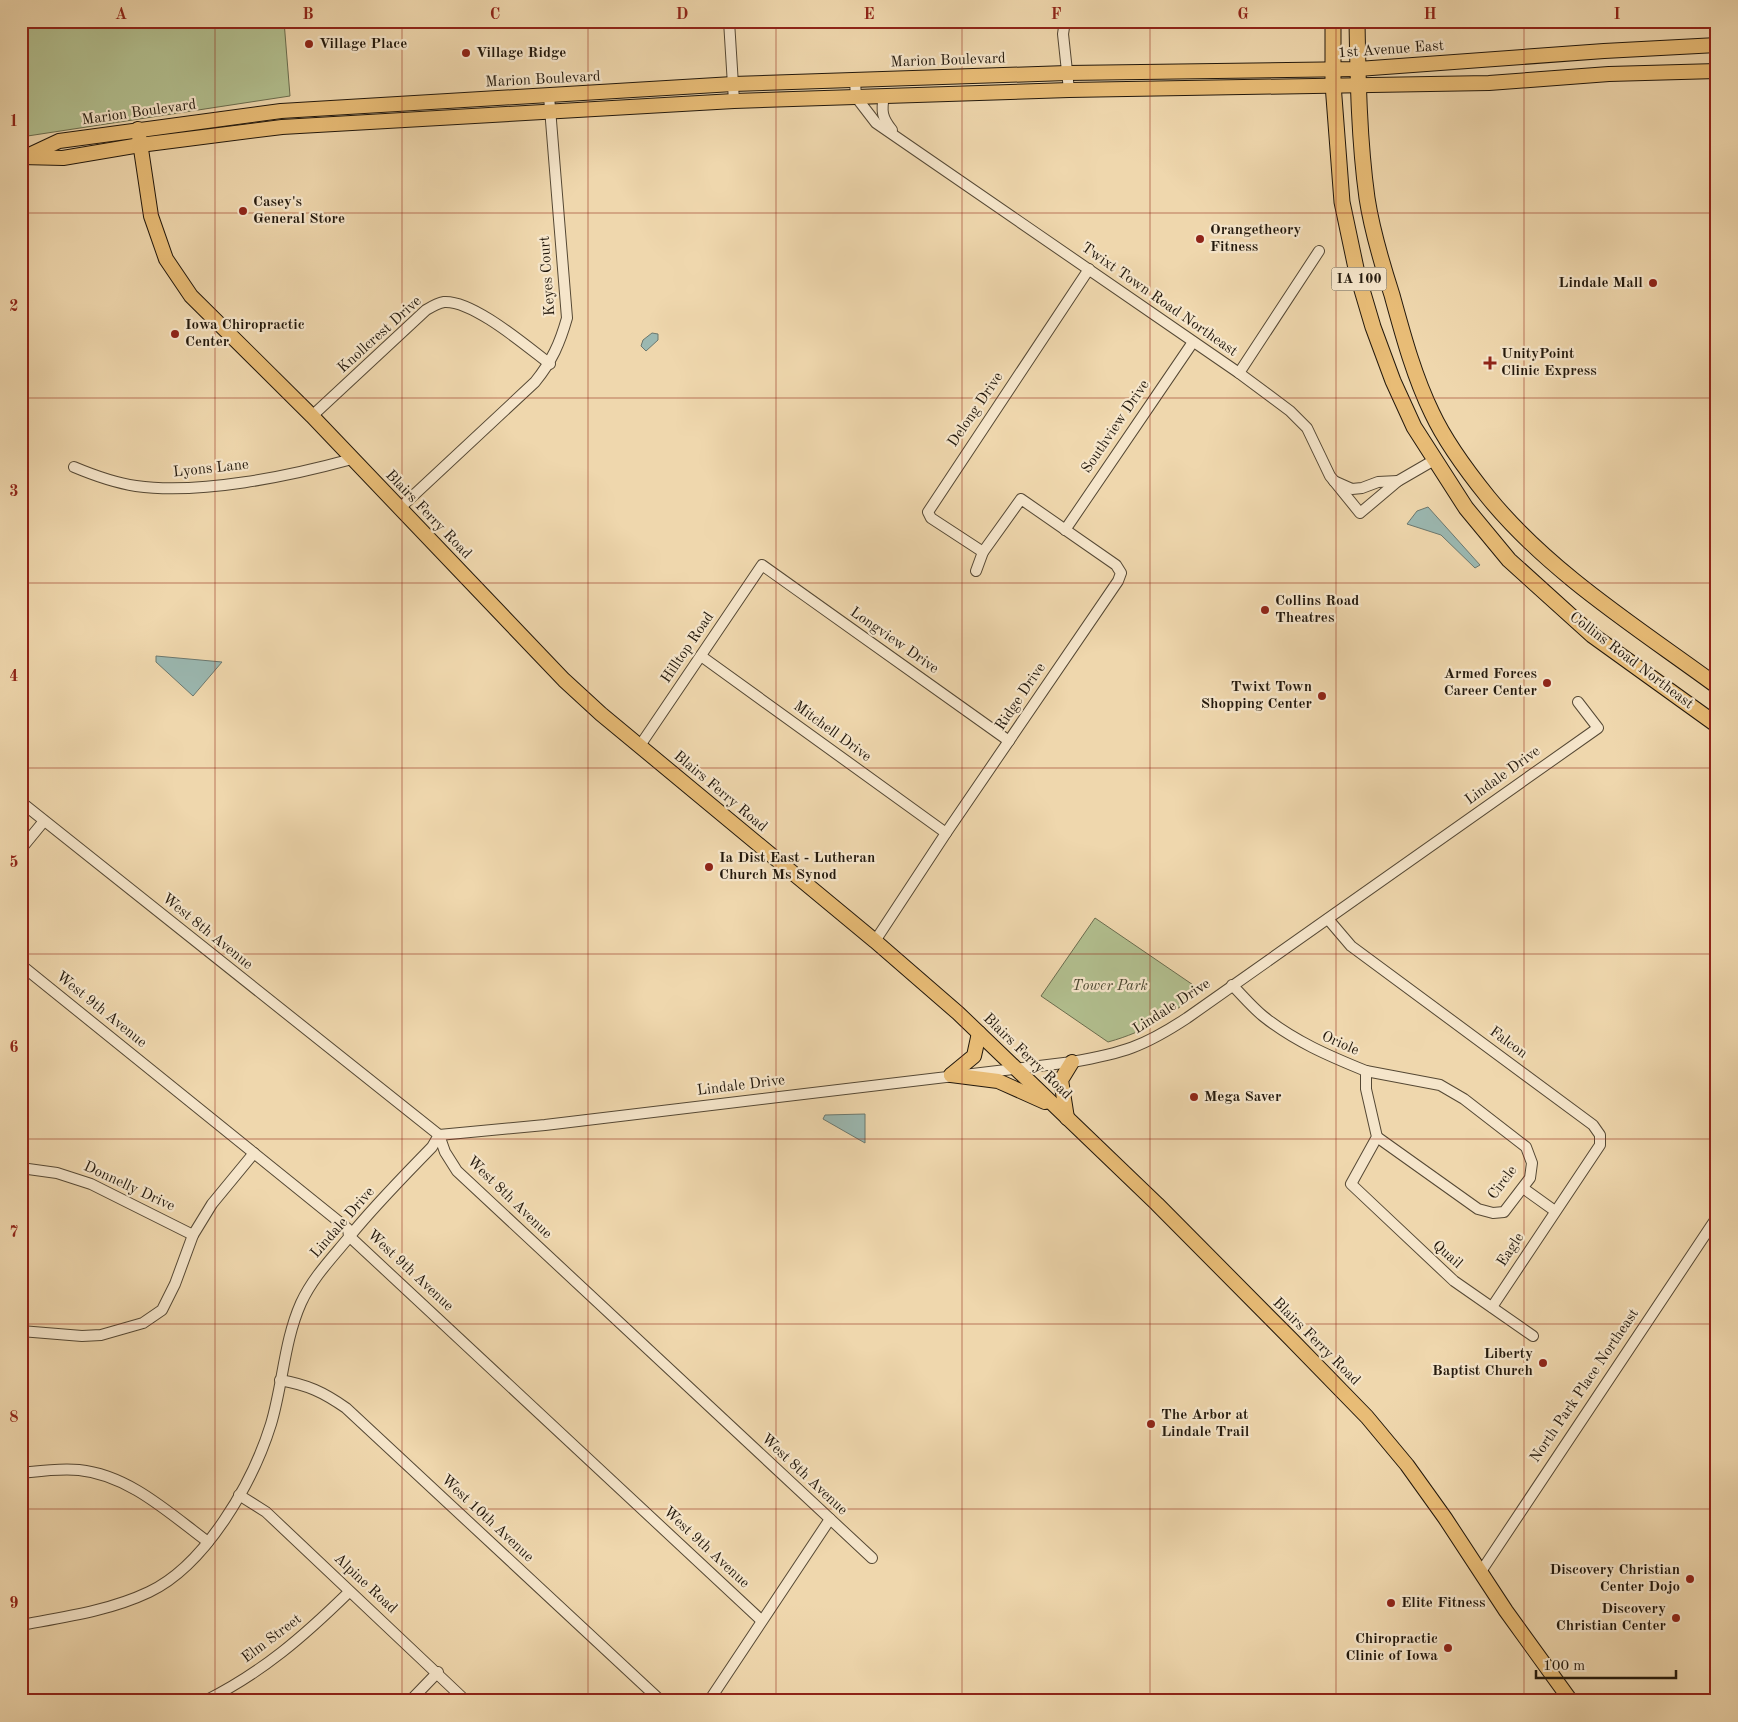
<svg xmlns="http://www.w3.org/2000/svg" width="1738" height="1722" viewBox="0 0 1738 1722" font-family="'Old Standard TT',serif">
  <style>
    .green { fill: #b2bf8f; stroke: #6a6c4e }
    .water { fill: #9bb8b1; stroke: #6b786f }
    .lines { fill: none; stroke-linecap: round; stroke-linejoin: round }
    .minor-casing { stroke: #554834; stroke-width: 12 }
    .major-casing { stroke: #22180c; stroke-width: 16 }
    .highway-casing { stroke: #22180c; stroke-width: 17 }
    .minor { stroke: #f5e5ca; stroke-width: 10 }
    .major { stroke: #e8bc76; stroke-width: 14 }
    .highway { stroke: #e8bc76; stroke-width: 15 }
    .grid { fill: none; stroke: #8f2418; stroke-width: 1; stroke-opacity: 0.55 }
    .poi-dot { fill: #8f2418; stroke: #f5e5ca; stroke-width: 2 }
    .labels { text-anchor: middle; dominant-baseline: central; stroke-width: 4.5; stroke-linejoin: round; paint-order: stroke }
    .shield { fill: #f5e5ca; stroke: #615645; stroke-width: 1 }
    .shield-label { font-size: 14px; font-weight: bold; fill: #22180c }
    .poi-label { font-size: 15px; font-weight: bold; fill: #22180c; stroke: #f5e5ca; text-anchor: start }
    .street-label { font-size: 15px; fill: #22180c; stroke: #f5e5ca }
    .park-label { font-size: 15px; font-style: italic; fill: #4d4a33; stroke: #f5e5ca }
    .neatline { fill: none; stroke: #8f2418; stroke-width: 2 }
    .grid-label { font-size: 16px; text-anchor: middle; font-weight: bold; fill: #8f2418 }
  </style>
  <rect width="100%" height="100%" fill="#efd7ad"/>
  <filter id="stains"><feTurbulence type="fractalNoise" baseFrequency=".004" numOctaves="4"/><feColorMatrix values="0 0 0 0 .2 0 0 0 0 .09 0 0 0 0 .02 0 0 0 .5 -.17"/></filter>
  <radialGradient id="worn" r=".72"><stop offset=".6" stop-color="#630" stop-opacity="0"/><stop offset="1" stop-color="#630" stop-opacity=".3"/></radialGradient>
  <g class="green">
    <polygon points="21,21 284,21 290,96 21,137"/>
    <path d="M1095 918 1202 991C1169 1015 1148 1031 1108 1042L1041 996Z"/>
  </g>
  <g class="water">
    <polygon points="652,333 658,334 658,340 646,351 641,346 643,340"/>
    <polygon points="1428,507 1480,565 1475,568 1441,535 1407,524 1417,511"/>
    <polygon points="156,656 222,662 193,696 156,662"/>
    <polygon points="865,1114 865,1143 823,1119 825,1115"/>
  </g>
  <g class="lines">
    <defs>
      <g id="minor">
        <polyline points="729,21 734,101"/>
        <polyline points="1065,21 1063,34 1069,90"/>
        <polyline points="855,81 856,97 876,123 1239,373 1290,411 1307,428 1330,476 1360,513 1398,481 1436,459"/>
        <path d="M884 96C881 111 882 118 892 130"/>
        <polyline points="1239,373 1319,251"/>
        <path d="M312 416 426 310C431 307 438 303 444 302 473 300 526 346 550 364"/>
        <path d="M74 467C93 475 116 483 136 486 200 495 290 476 352 459"/>
        <polyline points="1334,481 1352,489 1362,488 1378,482 1398,481"/>
        <path d="M400 508 535 382C552 361 560 343 567 318L549 96"/>
        <polyline points="1065,530 1193,342"/>
        <polyline points="983,552 931,518 928,512 1089,269"/>
        <polyline points="701,656 946,833"/>
        <polyline points="639,747 762,565 1009,741"/>
        <polyline points="21,802 439,1135 445,1152 457,1171 872,1558"/>
        <polyline points="21,849 44,821"/>
        <polyline points="1328,919 1351,946 1593,1125 1600,1135 1600,1145 1492,1307"/>
        <polyline points="875,941 946,833 1118,581 1121,573 1116,565 1021,499 983,552 976,571"/>
        <polyline points="21,965 348,1229 349,1236 761,1620"/>
        <path d="M1232 985C1242 995 1252 1007 1263 1016 1294 1041 1329 1056 1366 1071V1089L1377 1137 1351 1184 1454 1281 1533 1336"/>
        <polyline points="1366,1071 1440,1085 1464,1099 1526,1147 1532,1163 1530,1178 1504,1212 1493,1213 1478,1209 1377,1137"/>
        <path d="M439 1135 545 1125 1072 1062C1123 1053 1143 1047 1187 1018L1598 728 1578 702"/>
        <polyline points="21,1168 57,1173 91,1184 193,1235"/>
        <polyline points="1523,1188 1555,1211"/>
        <polyline points="21,1331 82,1336 101,1335 143,1323 162,1310 175,1284 193,1235 212,1204 254,1153"/>
        <path d="M280 1380C308 1385 323 1392 346 1408L661 1701"/>
        <path d="M21 1473C40 1471 59 1468 79 1470 129 1475 169 1513 208 1542"/>
        <polyline points="239,1495 266,1512 466,1701"/>
        <polyline points="1480,1573 1717,1217"/>
        <path d="M21 1625C64 1617 109 1611 149 1592 206 1565 253 1482 271 1424 283 1384 284 1341 301 1303 313 1277 332 1258 350 1236 375 1205 404 1176 432 1147L439 1135"/>
        <path d="M205 1701C263 1672 304 1636 349 1592"/>
        <polyline points="410,1701 438,1672"/>
        <polyline points="709,1701 830,1519"/>
      </g>
      <g id="major">
        <polyline points="138,129 151,216 166,259 191,296 312,416 564,680 601,714 875,941 958,1013 1157,1204 1291,1339 1367,1417 1407,1465 1445,1518 1506,1611 1571,1701"/>
        <polyline points="27,156 59,141 281,111 733,84 1067,73 1358,69 1604,51 1717,45"/>
        <polyline points="21,157 63,158 140,145 282,127 734,101 1069,90 1489,83 1609,74 1717,71"/>
        <polyline points="951,1075 998,1081 1045,1102"/>
        <polyline points="951,1075 974,1056 979,1033"/>
        <polyline points="1067,1118 1061,1080 1072,1062"/>
      </g>
      <g id="highway">
        <polyline points="1333,21 1333,84 1342,202 1357,273 1373,327 1393,381 1414,427 1466,508 1509,560 1592,635 1717,725"/>
        <path d="M1357 21C1358 80 1359 140 1367 198 1372 231 1382 264 1392 295 1403 335 1414 376 1432 413 1446 443 1467 471 1488 497 1550 573 1638 628 1717 686"/>
      </g>
    </defs>
    <use href="#minor" class="minor-casing"/>
    <use href="#major" class="major-casing"/>
    <use href="#highway" class="highway-casing"/>
    <use href="#minor" class="minor"/>
    <use href="#major" class="major"/>
    <use href="#highway" class="highway"/>
  </g>
  <path class="grid" d="M215 21V1701M402 21V1701M588 21V1701M776 21V1701M962 21V1701M1150 21V1701M1336 21V1701M1524 21V1701M21 213H1717M21 398H1717M21 583H1717M21 768H1717M21 954H1717M21 1139H1717M21 1324H1717M21 1509H1717"/>
  <g class="poi-dot">
    <circle cx="309" cy="44" r="5"/>
    <circle cx="466" cy="53" r="5"/>
    <circle cx="243" cy="211" r="5"/>
    <circle cx="1200" cy="239" r="5"/>
    <circle cx="1653" cy="283" r="5"/>
    <circle cx="175" cy="334" r="5"/>
    <path d="M1487.5 355.5h5v5h5v5h-5v5h-5v-5h-5v-5h5z"/>
    <circle cx="1265" cy="610" r="5"/>
    <circle cx="1547" cy="683" r="5"/>
    <circle cx="1322" cy="696" r="5"/>
    <circle cx="709" cy="867" r="5"/>
    <circle cx="1194" cy="1097" r="5"/>
    <circle cx="1543" cy="1363" r="5"/>
    <circle cx="1151" cy="1424" r="5"/>
    <circle cx="1690" cy="1579" r="5"/>
    <circle cx="1391" cy="1603" r="5"/>
    <circle cx="1676" cy="1618" r="5"/>
    <circle cx="1448" cy="1648" r="5"/>
  </g>
  <g class="labels">
    <rect class="shield" x="1331.5" y="267.5" width="55" height="23" rx="4"/>
    <g class="shield-label">
      <text x="1359" y="279">IA 100</text>
    </g>
    <g class="poi-label">
      <text x="319" y="44">Village Place</text>
      <text x="476" y="53">Village Ridge</text>
      <text x="253" y="202">Casey's<tspan x="253" dy="17">General Store</tspan></text>
      <text x="1210" y="230">Orangetheory<tspan x="1210" dy="17">Fitness</tspan></text>
      <text x="1643" y="283" text-anchor="end">Lindale Mall</text>
      <text x="185" y="325">Iowa Chiropractic<tspan x="185" dy="17">Center</tspan></text>
      <text x="1501" y="354">UnityPoint<tspan x="1501" dy="17">Clinic Express</tspan></text>
      <text x="1275" y="601">Collins Road<tspan x="1275" dy="17">Theatres</tspan></text>
      <text x="1537" y="674" text-anchor="end">Armed Forces<tspan x="1537" dy="17">Career Center</tspan></text>
      <text x="1312" y="687" text-anchor="end">Twixt Town<tspan x="1312" dy="17">Shopping Center</tspan></text>
      <text x="719" y="858">Ia Dist East - Lutheran<tspan x="719" dy="17">Church Ms Synod</tspan></text>
      <text x="1204" y="1097">Mega Saver</text>
      <text x="1533" y="1354" text-anchor="end">Liberty<tspan x="1533" dy="17">Baptist Church</tspan></text>
      <text x="1161" y="1415">The Arbor at<tspan x="1161" dy="17">Lindale Trail</tspan></text>
      <text x="1680" y="1570" text-anchor="end">Discovery Christian<tspan x="1680" dy="17">Center Dojo</tspan></text>
      <text x="1401" y="1603">Elite Fitness</text>
      <text x="1666" y="1609" text-anchor="end">Discovery<tspan x="1666" dy="17">Christian Center</tspan></text>
      <text x="1438" y="1639" text-anchor="end">Chiropractic<tspan x="1438" dy="17">Clinic of Iowa</tspan></text>
    </g>
    <g class="street-label">
      <text transform="translate(1391 50) rotate(-4)">1st Avenue East</text>
      <text transform="translate(948 61) rotate(-2)">Marion Boulevard</text>
      <text transform="translate(543 80) rotate(-3)">Marion Boulevard</text>
      <text transform="translate(139 113) rotate(-8)">Marion Boulevard</text>
      <text transform="translate(548 276) rotate(-94)">Keyes Court</text>
      <text transform="translate(1159 300) rotate(35)">Twixt Town Road Northeast</text>
      <text transform="translate(380 335) rotate(-42)">Knollcrest Drive</text>
      <text transform="translate(976 410) rotate(-56)">Delong Drive</text>
      <text transform="translate(1116 427) rotate(-56)">Southview Drive</text>
      <text transform="translate(211 469) rotate(-6)">Lyons Lane</text>
      <text transform="translate(428 515) rotate(46)">Blairs Ferry Road</text>
      <text transform="translate(894 641) rotate(35)">Longview Drive</text>
      <text transform="translate(688 648) rotate(-56)">Hilltop Road</text>
      <text transform="translate(1631 661) rotate(37)">Collins Road Northeast</text>
      <text transform="translate(1021 697) rotate(-56)">Ridge Drive</text>
      <text transform="translate(832 732) rotate(36)">Mitchell Drive</text>
      <text transform="translate(1503 776) rotate(-36)">Lindale Drive</text>
      <text transform="translate(720 792) rotate(40)">Blairs Ferry Road</text>
      <text transform="translate(207 932) rotate(39)">West 8th Avenue</text>
      <text transform="translate(1172 1007) rotate(-33)">Lindale Drive</text>
      <text transform="translate(101 1010) rotate(39)">West 9th Avenue</text>
      <text transform="translate(1508 1043) rotate(36)">Falcon</text>
      <text transform="translate(1340 1044) rotate(24)">Oriole</text>
      <text transform="translate(1027 1057) rotate(44)">Blairs Ferry Road</text>
      <text transform="translate(741 1086) rotate(-7)">Lindale Drive</text>
      <text transform="translate(1503 1183) rotate(-53)">Circle</text>
      <text transform="translate(129 1187) rotate(25)">Donnelly Drive</text>
      <text transform="translate(509 1198) rotate(44)">West 8th Avenue</text>
      <text transform="translate(343 1223) rotate(-49)">Lindale Drive</text>
      <text transform="translate(1511 1250) rotate(-57)">Eagle</text>
      <text transform="translate(1447 1255) rotate(41)">Quail</text>
      <text transform="translate(410 1271) rotate(43)">West 9th Avenue</text>
      <text transform="translate(1316 1342) rotate(45)">Blairs Ferry Road</text>
      <text transform="translate(1585 1386) rotate(-56)">North Park Place Northeast</text>
      <text transform="translate(804 1475) rotate(43)">West 8th Avenue</text>
      <text transform="translate(487 1519) rotate(43)">West 10th Avenue</text>
      <text transform="translate(706 1548) rotate(43)">West 9th Avenue</text>
      <text transform="translate(365 1584) rotate(43)">Alpine Road</text>
      <text transform="translate(272 1639) rotate(-37)">Elm Street</text>
    </g>
    <g class="park-label">
      <text x="1110" y="986">Tower Park</text>
    </g>
  </g>
  <rect width="1738" height="1722" fill="none" stroke="#efd7ad" stroke-width="55"/>
  <path d="M1536 1670v8h140v-8" fill="none" stroke="#22180c" stroke-width="2.5"/>
  <text x="1543" y="1670" font-size="15" fill="#22180c" stroke="#f5e5ca" stroke-width="4" paint-order="stroke">100 m</text>
  <rect x="28" y="28" width="1682" height="1666" class="neatline"/>
  <g class="grid-label">
    <text x="121" y="19">A</text>
    <text x="308" y="19">B</text>
    <text x="495" y="19">C</text>
    <text x="682" y="19">D</text>
    <text x="869" y="19">E</text>
    <text x="1056" y="19">F</text>
    <text x="1243" y="19">G</text>
    <text x="1430" y="19">H</text>
    <text x="1617" y="19">I</text>
    <text x="14" y="126">1</text>
    <text x="14" y="311">2</text>
    <text x="14" y="496">3</text>
    <text x="14" y="681">4</text>
    <text x="14" y="867">5</text>
    <text x="14" y="1052">6</text>
    <text x="14" y="1237">7</text>
    <text x="14" y="1422">8</text>
    <text x="14" y="1608">9</text>
  </g>
  <rect width="100%" height="100%" filter="url(#stains)"/>
  <rect width="100%" height="100%" fill="url(#worn)"/>
</svg>
